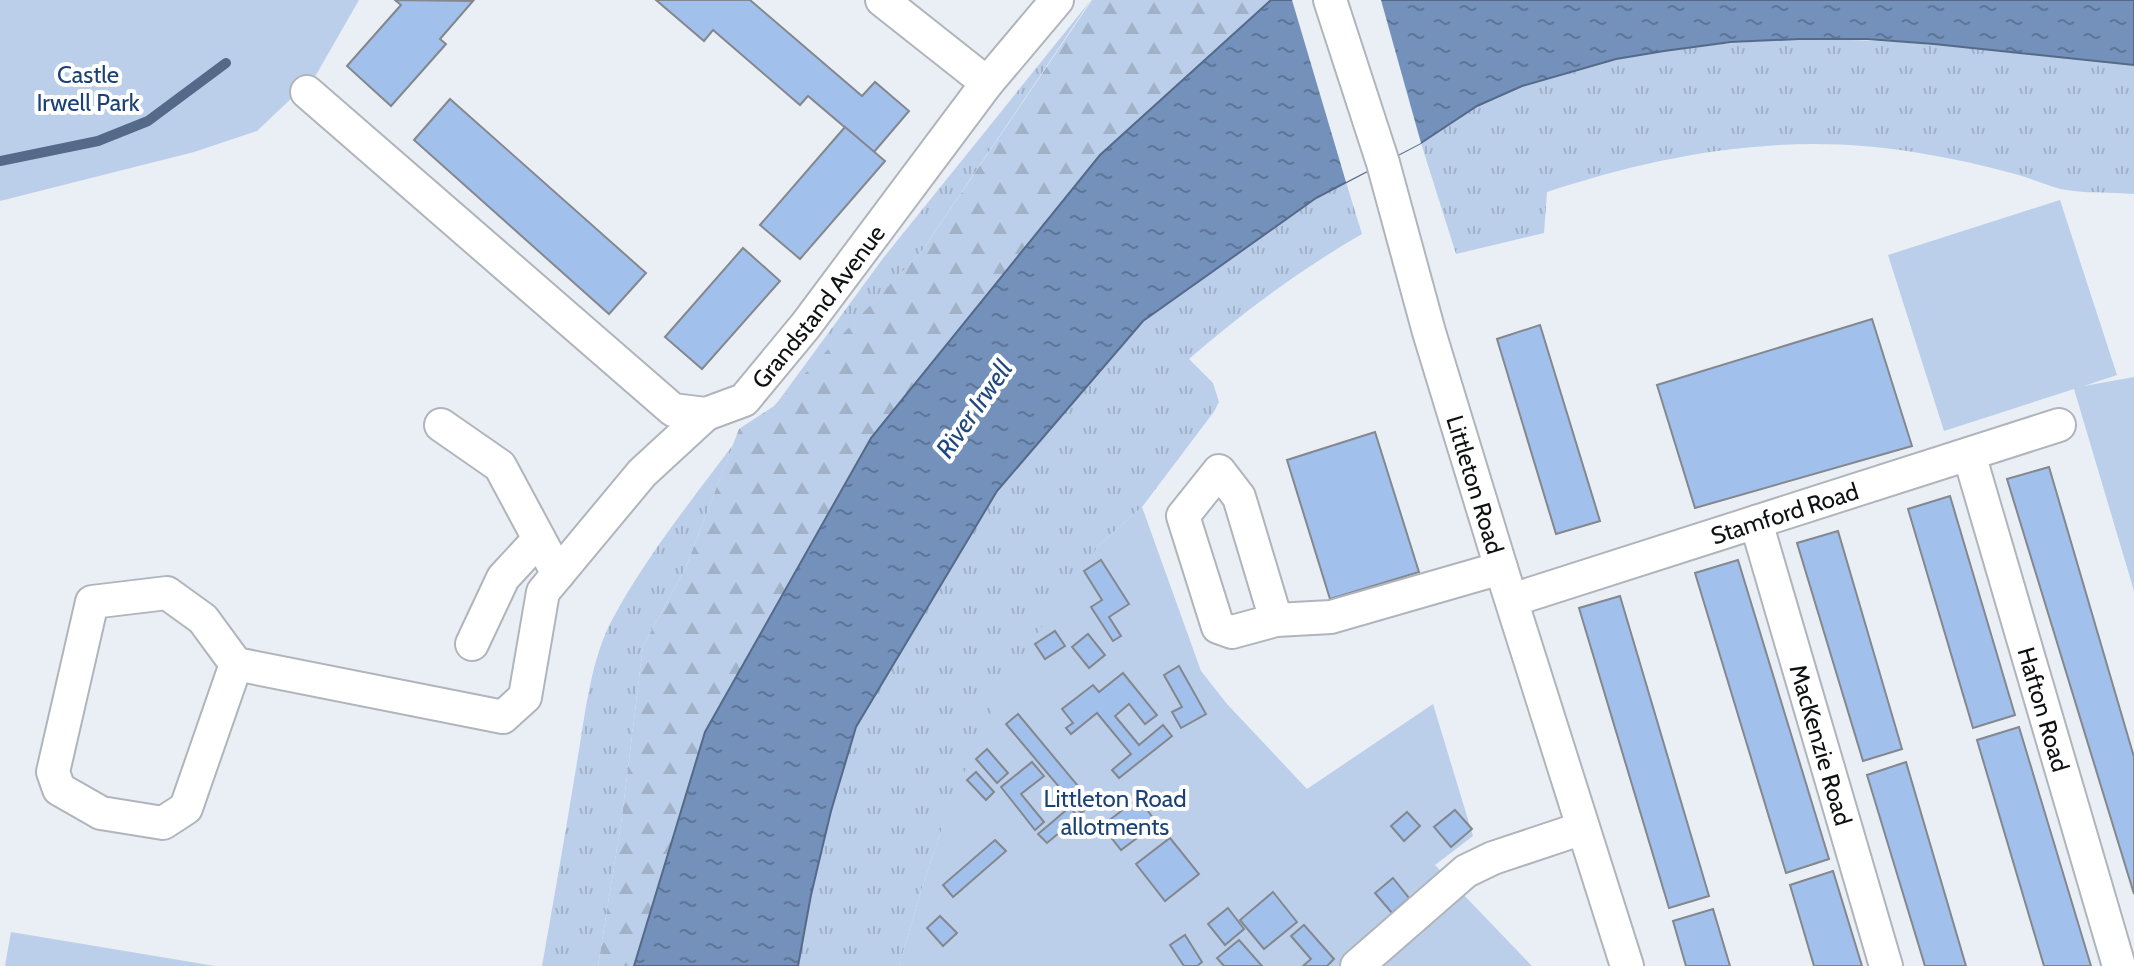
<svg xmlns="http://www.w3.org/2000/svg" width="2134" height="966" viewBox="0 0 2134 966" font-family="Cabin,sans-serif">
  <style>
    .grass { fill: url(#grass-tufts) }
    .forest { fill: url(#forest-firs) }
    .green { fill: #bbcfea }
    .water { fill: url(#water-ripples); stroke: #556a88; stroke-width: 2 }
    .pier { fill: #eaeef5 }
    .lines { fill: none; stroke-linecap: round; stroke-linejoin: round }
    .stream { stroke: #556a88; stroke-width: 10 }
    .building { fill: #a1c0ec; stroke: #84888e; stroke-width: 2 }
    .minor-casing { stroke: #b0b5bb; stroke-width: 36 }
    .minor { stroke: #fff; stroke-width: 32 }
    .labels { text-anchor: middle; dominant-baseline: central; stroke-width: 8; stroke-linejoin: round; paint-order: stroke }
    .park-label { font-size: 24px; fill: #1a4277; stroke: #fff }
    .street-label { font-size: 24px; fill: #0f1012; stroke: #fff }
    .water-label { font-size: 26px; font-style: italic; fill: #20487e; stroke: #fff }
  </style>
  <defs>
    <pattern id="grass-tufts" width="24" height="20" patternUnits="userSpaceOnUse" patternTransform="scale(2)"><rect width="24" height="20" fill="#bbcfea"/><path d="M3 7l-1-3M5 7V3M7 7l1-3M15 17l-1-3M17 17v-4M19 17l1-3" fill="none" stroke="#a0b1c8"/></pattern>
    <pattern id="forest-firs" width="22" height="20" patternUnits="userSpaceOnUse" patternTransform="scale(2)"><rect width="22" height="20" fill="#bbcfea"/><path d="M5 1l3.5 6h-7zM16 11l3.5 6h-7z" fill="#a0b1c8"/></pattern>
    <pattern id="water-ripples" width="26" height="14" patternUnits="userSpaceOnUse" patternTransform="scale(2)"><rect width="26" height="14" fill="#7391bb"/><path d="M2 4q2-2 4 0t4 0M15 11q2-2 4 0t4 0" fill="none" stroke="#5d7597"/></pattern>
  </defs>
  <rect width="100%" height="100%" fill="#eaeef5"/>
  <g class="grass">
    <polygon points="1091,0 922,251 774,407 884,257"/>
    <path d="M1799 39C1912 39 2022 53 2134 65V194C2110 192 2084 194 2061 189 2045 185 2030 178 2015 174 1983 165 1951 158 1919 153 1792 131 1668 152 1547 192L1544 233 1456 254 1421 143C1440 131 1458 116 1477 106 1572 55 1694 44 1799 39Z"/>
    <path d="M1346 182 1362 234C1300 270 1243 312 1189 359L1213 383 1219 402 1213 413 1142 507 1098 546 943 826 921 891 899 966H798L811 895 831 811 856 727 997 491 1143 321 1316 198Z"/>
    <path d="M733 445 686 567 643 646 622 817 598 966H542C554 898 566 830 577 762 585 717 590 661 612 620 645 558 691 501 733 445Z"/>
  </g>
  <polygon class="forest" points="1092,0 1271,0 1100,155 705,732 634,966 598,966 622,817 643,646 686,567 739,429 774,406 922,251"/>
  <g class="green">
    <polygon points="0,0 359,0 316,75 257,131 194,152 0,201"/>
    <polygon points="2060,200 2117,375 2084,386 2134,377 2134,591 2074,389 1944,431 1888,255"/>
    <polygon points="1142,507 1201,671 1227,704 1307,789 1433,704 1473,836 1435,865 1532,966 899,966 921,891 943,826 973,751 1006,678 1098,546"/>
    <polygon points="11,932 215,966 5,966"/>
  </g>
  <polygon class="water" points="1271,0 2134,0 2134,65 1934,44 1867,39 1799,39 1731,42 1664,51 1616,59 1522,86 1477,106 1421,143 1316,198 1143,321 997,491 856,727 831,811 811,895 798,966 634,966 705,732 871,438 1100,155"/>
  <polygon class="pier" points="1292,0 1381,0 1421,143 1346,182"/>
  <g class="lines">
    <polyline class="stream" points="0,161 98,141 148,121 226,63"/>
  </g>
  <g class="building">
    <polygon points="395,0 473,1 440,39 446,44 391,106 347,66 401,5"/>
    <polygon points="656,0 750,0 862,96 875,82 909,111 874,152 808,96 800,105 713,30 704,41"/>
    <polygon points="450,99 646,273 609,314 414,140"/>
    <polygon points="845,127 885,161 800,259 760,225"/>
    <polygon points="743,248 780,281 702,369 665,337"/>
    <polygon points="1872,319 1912,446 1695,508 1657,385"/>
    <polygon points="1540,325 1600,521 1556,534 1497,339"/>
    <polygon points="1375,432 1419,572 1330,599 1287,460"/>
    <polygon points="2049,467 2134,757 2134,894 2007,479"/>
    <polygon points="1950,496 2015,715 1973,728 1908,509"/>
    <polygon points="1838,531 1902,749 1863,761 1797,543"/>
    <polygon points="1101,560 1129,604 1109,617 1121,636 1113,641 1091,607 1102,600 1084,571"/>
    <polygon points="1738,560 1829,859 1786,873 1695,573"/>
    <polygon points="1620,596 1709,896 1669,908 1579,608"/>
    <polygon points="1055,631 1065,646 1045,659 1035,644"/>
    <polygon points="1088,634 1105,655 1089,668 1072,647"/>
    <polygon points="1179,666 1206,714 1181,728 1172,712 1182,707 1164,675"/>
    <polygon points="1123,673 1157,715 1145,724 1129,704 1115,716 1139,745 1163,725 1172,736 1119,778 1112,770 1131,754 1097,713 1071,734 1066,728 1073,723 1062,709 1093,685 1099,692"/>
    <polygon points="1018,714 1093,804 1081,813 1006,724"/>
    <polygon points="2019,727 2091,966 2044,966 1977,740"/>
    <polygon points="987,749 1008,773 997,783 976,759"/>
    <polygon points="1032,762 1044,776 1021,794 1044,822 1035,830 1001,787"/>
    <polygon points="1906,762 1966,966 1925,966 1867,775"/>
    <polygon points="976,772 994,792 986,800 967,780"/>
    <polygon points="1138,798 1157,823 1121,850 1102,826"/>
    <polygon points="1070,807 1078,817 1047,843 1038,834"/>
    <polygon points="1455,810 1472,829 1451,847 1434,827"/>
    <polygon points="1407,812 1420,826 1404,841 1391,826"/>
    <polygon points="1170,838 1199,874 1165,901 1136,864"/>
    <polygon points="995,840 1006,851 953,897 943,885"/>
    <polygon points="1833,871 1862,966 1814,966 1790,885"/>
    <polygon points="1393,878 1409,898 1392,913 1375,893"/>
    <polygon points="1273,892 1297,922 1264,949 1240,920"/>
    <polygon points="1228,908 1244,929 1225,945 1208,924"/>
    <polygon points="1713,909 1730,966 1686,966 1673,921"/>
    <polygon points="940,916 957,933 943,946 927,928"/>
    <polygon points="1304,925 1334,959 1327,966 1303,966 1311,959 1291,936"/>
    <polygon points="1185,935 1202,962 1197,966 1184,966 1170,945"/>
    <polygon points="1239,940 1262,966 1224,966 1217,958"/>
  </g>
  <g class="lines">
    <defs>
      <g id="minor">
        <polyline points="882,0 987,83"/>
        <path id="s1" d="M1330 0 1383 163 1429 332 1501 568 1627 966"/>
        <path id="s2" d="M307 92 673 410 706 414 744 400 806 325 987 83 1057 0"/>
        <polyline points="441,425 500,466 558,574"/>
        <path id="s3" d="M1969 454 2119 966"/>
        <path id="s4" d="M1756 522 1886 966"/>
        <path id="s5" d="M1512 600 2059 425"/>
        <polyline points="1276,620 1239,497 1219,471 1183,516 1218,627 1232,632 1276,620 1331,617 1501,568"/>
        <polyline points="472,644 503,578 539,539"/>
        <polyline points="236,664 186,808 163,823 101,813 59,789 53,772 92,602 167,593 203,619 236,664 503,717 525,697 543,592 642,473 706,414"/>
        <polyline points="1357,966 1466,871 1493,858 1583,828"/>
      </g>
    </defs>
    <use href="#minor" class="minor-casing"/>
    <use href="#minor" class="minor"/>
  </g>
  <g class="labels">
    <g class="park-label">
      <text x="88" y="74">Castle<tspan x="88" dy="28">Irwell Park</tspan></text>
      <text x="1115" y="798">Littleton Road<tspan x="1115" dy="28">allotments</tspan></text>
    </g>
    <g class="street-label">
      <text stroke="none"><textPath href="#s2" startOffset="678">Grandstand Avenue</textPath></text>
      <text stroke="none"><textPath href="#s1" startOffset="506">Littleton Road</textPath></text>
      <text stroke="none"><textPath href="#s5" startOffset="286">Stamford Road</textPath></text>
      <text stroke="none"><textPath href="#s3" startOffset="266">Hafton Road</textPath></text>
      <text stroke="none"><textPath href="#s4" startOffset="232">MacKenzie Road</textPath></text>
    </g>
    <g class="water-label">
      <text transform="translate(974 409) rotate(-55)">River Irwell</text>
    </g>
  </g>
</svg>
